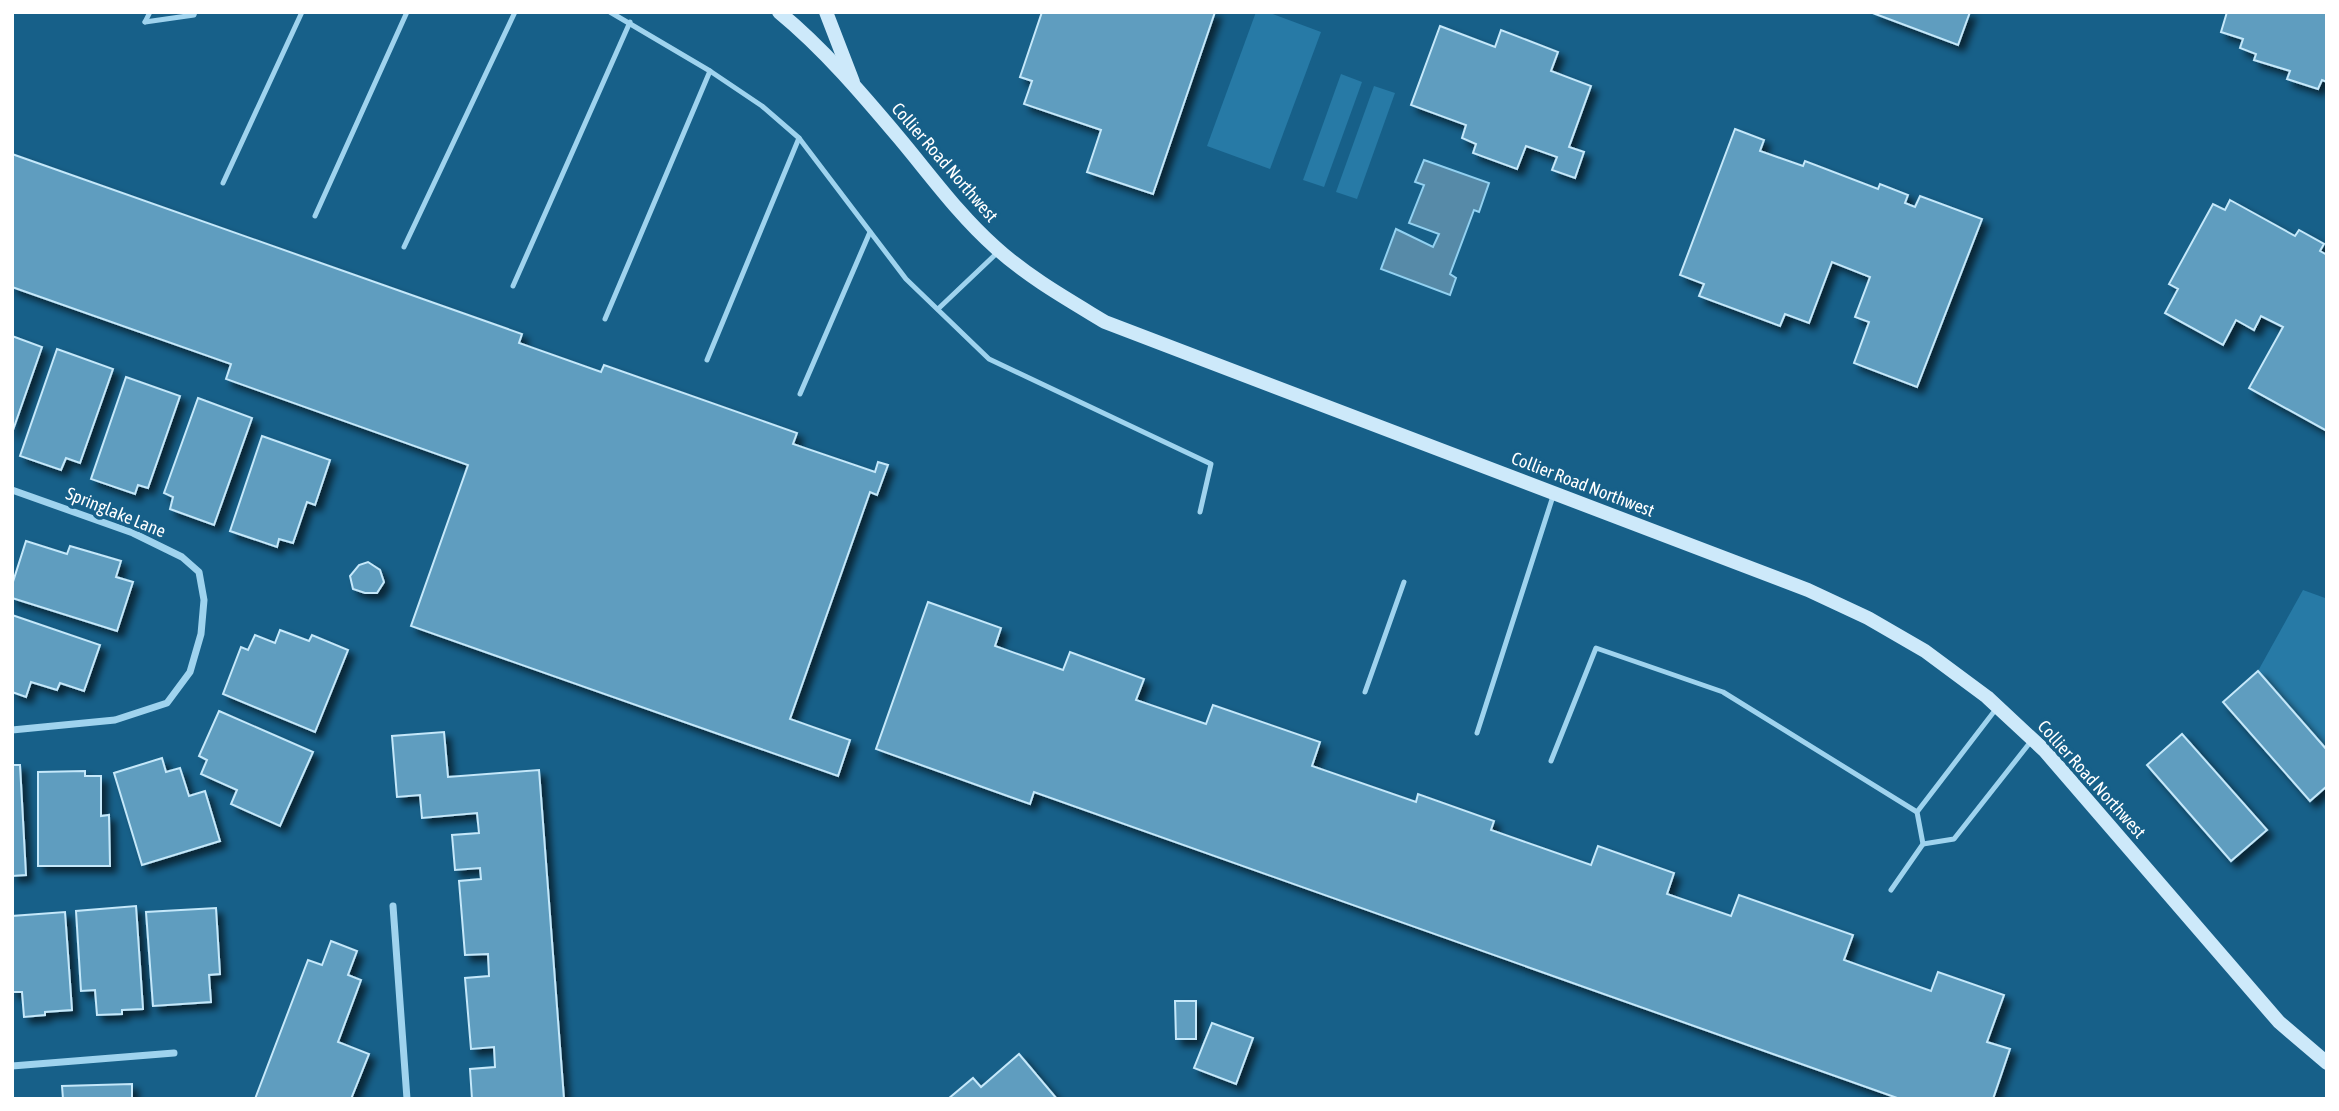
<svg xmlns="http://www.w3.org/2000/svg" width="2339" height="1111" viewBox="0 0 2339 1111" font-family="'Asap Condensed',sans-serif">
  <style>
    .green { fill: #277aa6 }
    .water { fill: #568aa8; stroke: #92d1f1; stroke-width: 2 }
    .building { fill: #5e9dbf; stroke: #c5e8fa; stroke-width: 2; filter: url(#shadow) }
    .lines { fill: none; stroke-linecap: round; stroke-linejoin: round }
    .lane { stroke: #9fd3ee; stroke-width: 5 }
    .street { stroke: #9fd3ee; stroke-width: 7 }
    .secondary { stroke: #cde9fa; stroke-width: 14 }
    .labels { text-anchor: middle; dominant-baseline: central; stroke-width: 7; stroke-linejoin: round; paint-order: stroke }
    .street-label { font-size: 18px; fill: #fff; stroke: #176089 }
  </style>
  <defs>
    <filter id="shadow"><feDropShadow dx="6" dy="6" stdDeviation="3.5" flood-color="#0009"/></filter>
  </defs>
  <rect width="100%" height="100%" fill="#176089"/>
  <g class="green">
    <polygon points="1256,12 1267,12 1321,32 1270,169 1207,146"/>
    <polygon points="1341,74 1362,82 1324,187 1303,180"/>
    <polygon points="1374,86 1395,93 1357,199 1336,192"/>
    <polygon points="2303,590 2325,598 2327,607 2327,750 2258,671"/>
  </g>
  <polygon class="water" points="1424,160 1489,183 1479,212 1474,210 1450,274 1456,278 1450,295 1381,269 1396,229 1433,247 1439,234 1409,223 1424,185 1415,182"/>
  <g class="building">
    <polygon points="1042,12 1215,12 1153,194 1087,172 1101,130 1024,104 1032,81 1020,77"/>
    <polygon points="1870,12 1970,12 1958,45"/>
    <polygon points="2227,12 2327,12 2327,82 2322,80 2318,89 2287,79 2290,71 2254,60 2256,54 2240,48 2243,39 2221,32"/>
    <polygon points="1440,26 1495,47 1501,30 1558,52 1551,71 1591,86 1569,147 1584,152 1575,178 1552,170 1557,157 1526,146 1517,169 1473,153 1476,144 1462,138 1466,125 1411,105"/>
    <polygon points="1735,129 1764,140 1760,151 1803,166 1805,161 1878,189 1880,184 1908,195 1905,203 1915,207 1920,196 1982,219 1917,387 1854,363 1869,322 1855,317 1870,277 1832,262 1809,323 1785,314 1780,326 1699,296 1704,284 1680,275"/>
    <polygon points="12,154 522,334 519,343 601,372 604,365 797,433 793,444 875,472 878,462 888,465 877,495 870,492 790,719 850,740 838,776 411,626 468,465 226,379 231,364 12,287"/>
    <polygon points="2230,200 2295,236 2299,230 2324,244 2320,251 2327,255 2327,431 2249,388 2283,327 2261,316 2254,330 2236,320 2223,345 2165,313 2178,289 2169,284 2213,204 2225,210"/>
    <polygon points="12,336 42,347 12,433"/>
    <polygon points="57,349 113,369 80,463 66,458 61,470 20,456"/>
    <polygon points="126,377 180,396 148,488 138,485 135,494 91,479"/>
    <polygon points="198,398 252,418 214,525 170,509 173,497 164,493"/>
    <polygon points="262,436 330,460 315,505 307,502 293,543 279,539 277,547 230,531"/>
    <polygon points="26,541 67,554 70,546 121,561 116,577 133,582 117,631 12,598 12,585"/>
    <polygon points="368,562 380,570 384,582 377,593 365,593 353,589 350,576 359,565"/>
    <polygon points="928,602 1001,628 995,646 1063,670 1070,652 1144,679 1136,700 1206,724 1213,705 1320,742 1312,766 1416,802 1418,794 1494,821 1491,830 1591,865 1598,846 1674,873 1667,894 1731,916 1739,895 1853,935 1844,960 1931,991 1938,972 2004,995 1987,1042 2010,1049 1993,1099 1900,1099 1034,792 1030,804 876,749"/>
    <polygon points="12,615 100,645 84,691 60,683 57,690 31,682 26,697 12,692"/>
    <polygon points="280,630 309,641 312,635 348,650 315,732 223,694 241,647 248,650 255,635 275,643"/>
    <polygon points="2258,671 2327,750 2327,786 2310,801 2223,702"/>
    <polygon points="219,711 313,752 280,826 231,804 237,790 201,774 207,760 199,756"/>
    <polygon points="444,732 448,777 539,770 564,1099 472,1099 470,1069 495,1067 494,1047 471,1049 465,978 489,976 488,954 465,955 459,881 481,879 480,868 455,870 452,835 479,833 477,813 422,818 420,795 397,797 392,736"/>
    <polygon points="2182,734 2267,830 2231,861 2147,765"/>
    <polygon points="162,758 166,772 180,768 189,796 205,791 220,841 142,865 114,773"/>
    <polygon points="12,765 20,765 26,875 12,876"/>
    <polygon points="85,771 85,776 101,776 101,816 109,815 110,866 38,866 38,772"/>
    <polygon points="136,906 143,1009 122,1010 122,1014 97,1015 95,990 81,991 76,911"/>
    <polygon points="216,908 220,974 209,975 211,1002 153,1006 146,912"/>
    <polygon points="65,912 72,1010 45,1012 45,1015 24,1017 22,992 12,992 12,916"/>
    <polygon points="331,941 357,951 348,975 361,980 338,1042 369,1054 351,1099 255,1099 308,960 322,965"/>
    <polygon points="1175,1001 1196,1001 1196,1039 1176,1039"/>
    <polygon points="1212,1023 1253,1038 1236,1084 1194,1068"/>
    <polygon points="1019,1054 1057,1099 948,1099 973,1078 981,1087"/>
    <polygon points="132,1084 132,1099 63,1099 62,1086"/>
  </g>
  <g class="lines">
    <g class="lane">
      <polyline points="610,12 710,71 762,106 799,138 906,279 989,359 1211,464 1200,512"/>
      <polyline points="145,22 194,15 195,12"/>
      <polyline points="145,22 150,12"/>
      <polyline points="223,183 302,12"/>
      <polyline points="315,216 407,12"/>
      <polyline points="404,247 515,12"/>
      <polyline points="513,286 630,22"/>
      <polyline points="938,309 997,253"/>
      <polyline points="605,319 710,71"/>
      <polyline points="707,360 799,138"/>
      <polyline points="800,394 870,232"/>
      <polyline points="1365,692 1404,582"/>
      <polyline points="1477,733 1554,493"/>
      <polyline points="1551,761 1596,648 1723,692 1917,812"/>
      <polyline points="1923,844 1954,839 2032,740"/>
      <polyline points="1891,890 1923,844 1917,812 1996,709"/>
    </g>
    <g class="street">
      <polyline points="12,490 133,533 182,557 199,572 204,600 201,634 190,672 167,703 115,720 12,730"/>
      <polyline points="393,906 407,1099"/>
      <polyline points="12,1066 174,1053"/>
    </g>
    <g class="secondary">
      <path d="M779 12C824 49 863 95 900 139 931 176 959 215 995 247 1028 277 1067 299 1105 322L1808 590 1868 618 1925 651 1987 697 2044 750 2279 1022 2327 1063"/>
      <polyline points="826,12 853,82"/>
    </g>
  </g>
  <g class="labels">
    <g class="street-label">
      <text transform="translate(945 162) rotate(49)">Collier Road Northwest</text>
      <text transform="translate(1583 484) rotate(21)">Collier Road Northwest</text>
      <text transform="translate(116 512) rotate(22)">Springlake Lane</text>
      <text transform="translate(2092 779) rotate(48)">Collier Road Northwest</text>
    </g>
  </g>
  <rect width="2339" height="1111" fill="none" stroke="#ffffff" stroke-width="28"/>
</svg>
